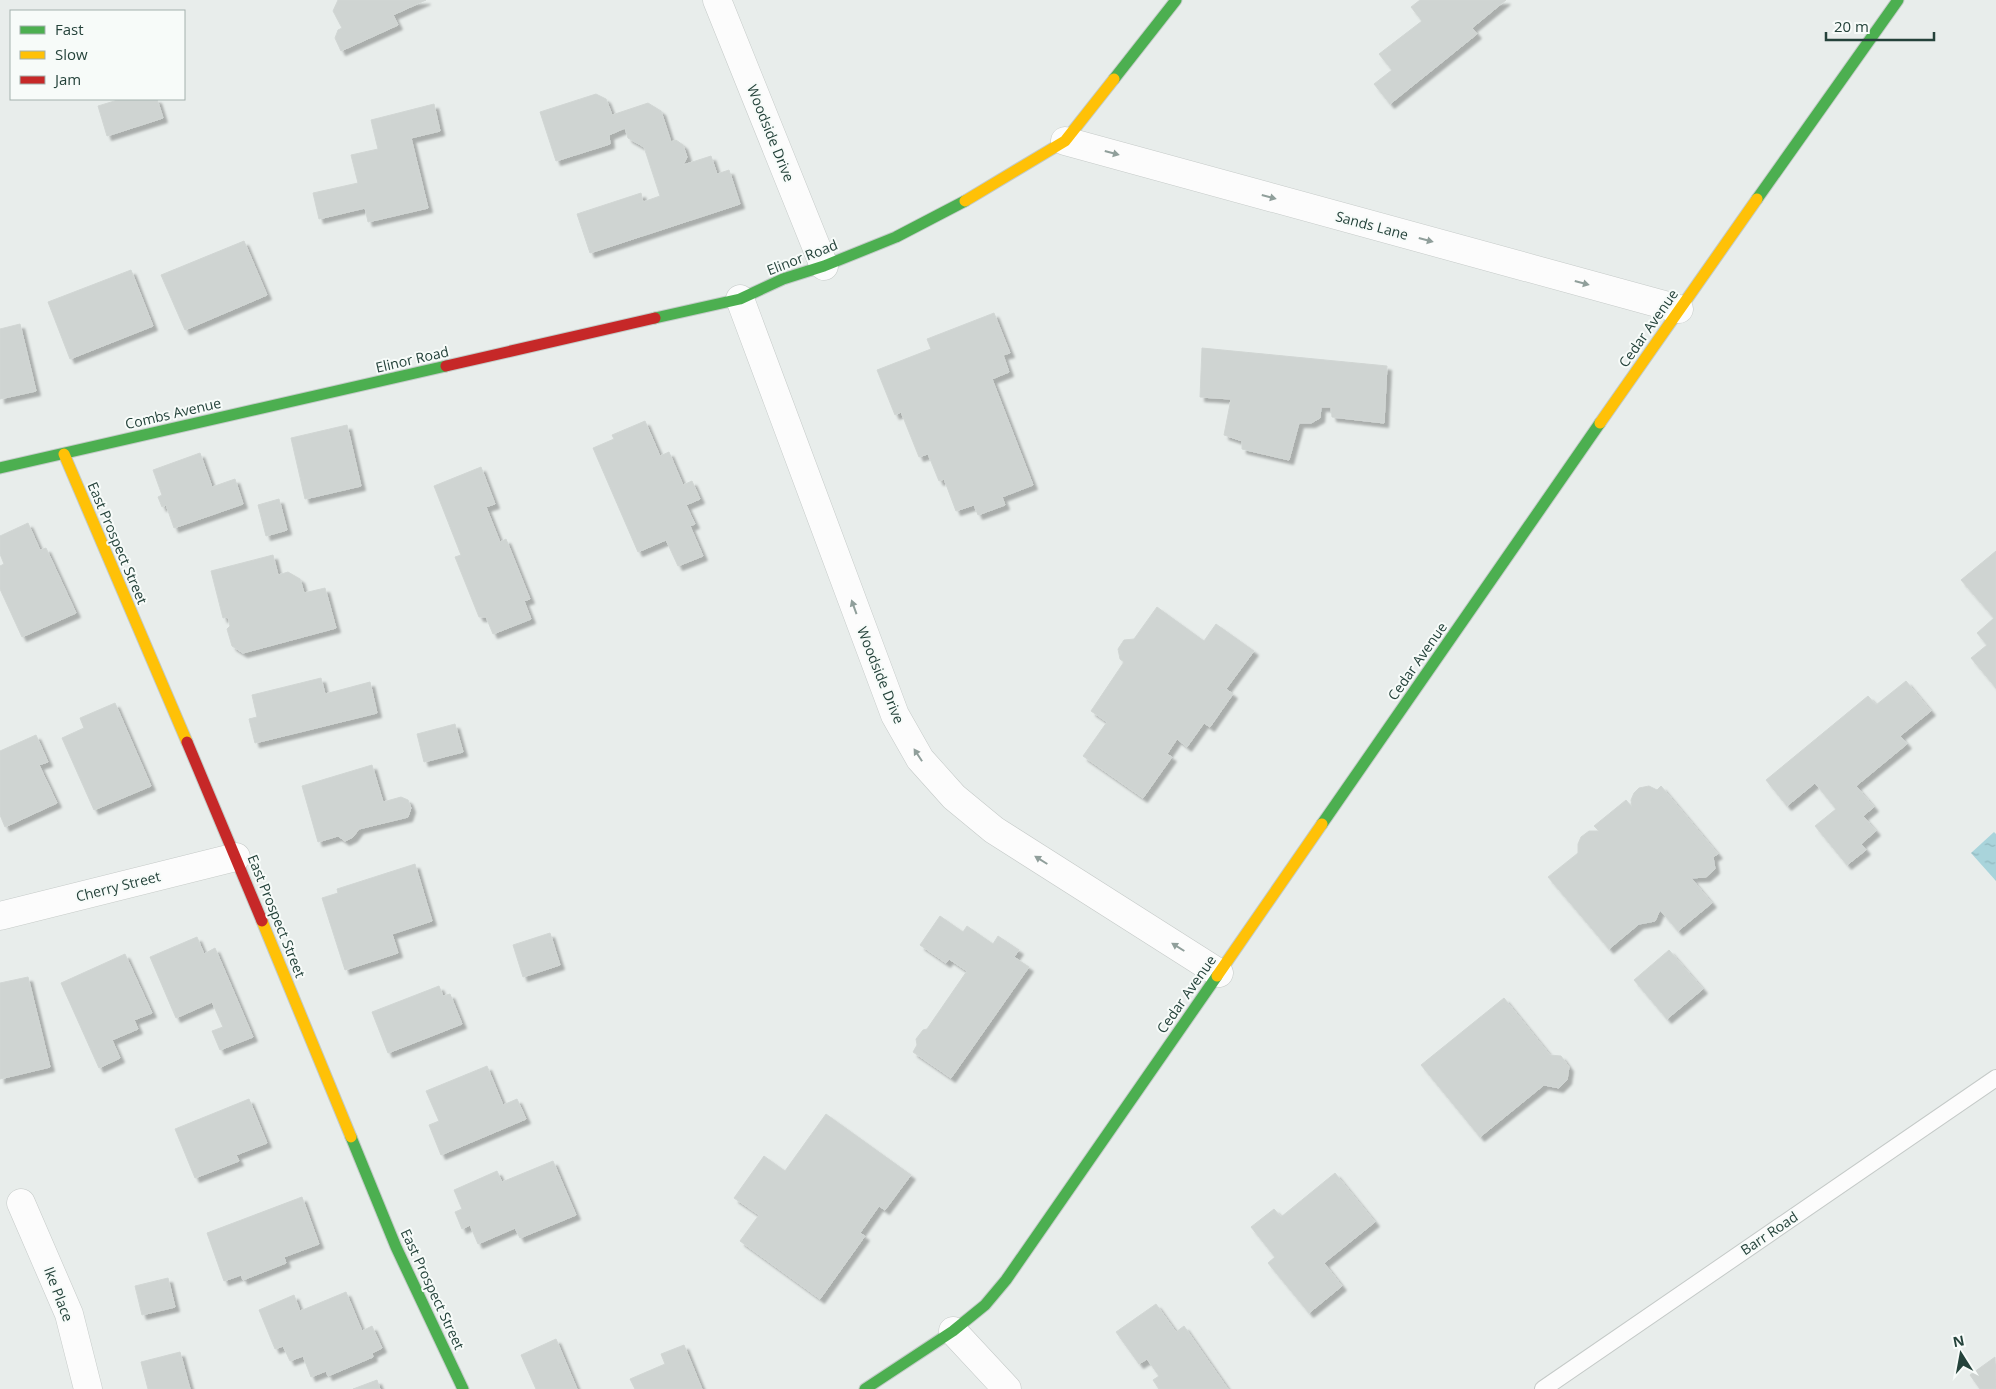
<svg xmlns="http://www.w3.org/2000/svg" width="1996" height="1389" viewBox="0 0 1996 1389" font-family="'Open Sans',sans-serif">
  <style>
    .water { fill: url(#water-ripples) }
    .building { fill: #cfd4d2; stroke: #d1d6d4; filter: url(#shadow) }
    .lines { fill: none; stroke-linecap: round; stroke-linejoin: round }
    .lane-casing { stroke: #c5cac8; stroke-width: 18 }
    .street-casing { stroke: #c5cac8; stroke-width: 29 }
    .fast-casing { stroke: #c3cbc8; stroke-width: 13 }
    .slow-casing { stroke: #c3cbc8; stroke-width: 13 }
    .jam-casing { stroke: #c3cbc8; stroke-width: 13 }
    .lane { stroke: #fcfcfc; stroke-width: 16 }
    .street { stroke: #fcfcfc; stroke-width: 28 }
    .fast { stroke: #4caf50; stroke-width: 11 }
    .slow { stroke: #ffc107; stroke-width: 11 }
    .jam { stroke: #c62828; stroke-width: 11 }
    .oneway { fill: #909f9b }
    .labels { text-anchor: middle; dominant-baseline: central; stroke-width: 4; stroke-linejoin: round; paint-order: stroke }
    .street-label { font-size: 14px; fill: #24423a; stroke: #f7fbf9 }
  </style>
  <defs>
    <pattern id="water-ripples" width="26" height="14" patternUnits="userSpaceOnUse" patternTransform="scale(1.25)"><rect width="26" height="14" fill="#a9d4db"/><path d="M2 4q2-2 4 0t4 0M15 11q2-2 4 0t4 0" fill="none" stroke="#91b7bd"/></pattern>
    <filter id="shadow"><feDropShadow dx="4.5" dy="4.5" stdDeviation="1" flood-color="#0004"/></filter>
  </defs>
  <rect width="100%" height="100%" fill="#e8edeb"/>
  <polygon class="water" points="1994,832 1996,834 1996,881 1971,853"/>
  <g class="building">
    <polygon points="338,0 426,0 393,15 398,25 341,51 335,38 338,30 342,28 333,11"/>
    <polygon points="1420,0 1506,0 1472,28 1477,34 1390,104 1374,84 1392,70 1379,54 1422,21 1411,7"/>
    <polygon points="596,94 606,99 612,115 648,103 661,111 671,142 676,140 683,145 687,157 683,165 711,156 717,174 729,170 740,204 590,253 577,214 641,193 643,202 660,196 644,147 628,138 625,128 609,135 610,144 556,161 540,112"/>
    <polygon points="121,99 157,99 163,118 107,136 98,106"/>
    <polygon points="434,104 440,131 411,138 428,208 368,222 365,208 319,219 313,193 358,183 351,155 378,149 371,120"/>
    <polygon points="244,241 267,295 185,330 161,275"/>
    <polygon points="131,270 153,326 70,359 48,302"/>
    <polygon points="994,313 1010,353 1003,355 1009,372 992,379 1033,485 1002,497 1005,505 978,515 974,505 956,511 944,479 939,481 928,454 919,457 901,412 895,415 877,370 931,349 927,339"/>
    <polygon points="20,324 36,391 0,399 0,329"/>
    <polygon points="1202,348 1387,366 1384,423 1332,417 1331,407 1321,407 1320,418 1311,423 1299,423 1289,460 1242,449 1242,441 1224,435 1231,399 1200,397"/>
    <polygon points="645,421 660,456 669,452 683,485 692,481 700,499 686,505 695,524 690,526 703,556 678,566 666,540 638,552 593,448 614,439 612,435"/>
    <polygon points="347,425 361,486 305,499 291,438"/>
    <polygon points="200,453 212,487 235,479 243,504 174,528 166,505 162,507 158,497 162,495 153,470"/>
    <polygon points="481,467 495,504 486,507 500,542 506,539 530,599 524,601 531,619 493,634 486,617 479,617 455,557 461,555 434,486"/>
    <polygon points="279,499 287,530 266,536 258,505"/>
    <polygon points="28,523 40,550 46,548 76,613 22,637 0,589 0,566 4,564 0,554 0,536"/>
    <polygon points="1996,551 1996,688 1971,658 1987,645 1977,633 1994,618 1961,580"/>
    <polygon points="273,555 278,575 288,572 300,579 304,593 325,588 336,628 243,653 232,646 227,629 230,626 228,617 223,618 211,571"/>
    <polygon points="1157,607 1204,641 1216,624 1254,651 1226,689 1233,694 1210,727 1204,723 1187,747 1177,739 1167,754 1172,757 1143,798 1083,756 1107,722 1091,711 1124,662 1120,659 1118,649 1124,640 1134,639"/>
    <polygon points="321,678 325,694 370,682 377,713 255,743 249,719 257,717 252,695"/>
    <polygon points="1906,681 1931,711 1900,736 1907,744 1856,786 1874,807 1863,816 1876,831 1861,844 1866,850 1847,865 1815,826 1836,809 1815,783 1787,806 1766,780 1868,696 1876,705"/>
    <polygon points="115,703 151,786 94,810 62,738 84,728 80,718"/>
    <polygon points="455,724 463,752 424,762 417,734"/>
    <polygon points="36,735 48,762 39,765 57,803 5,827 0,815 0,751"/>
    <polygon points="372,765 383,802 401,797 408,800 411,808 408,817 359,829 353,837 345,841 338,836 318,842 302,786"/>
    <polygon points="1649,786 1657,790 1661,786 1718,854 1713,857 1715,869 1706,877 1691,878 1712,903 1678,931 1660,910 1655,921 1639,924 1609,949 1548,877 1578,853 1578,844 1581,837 1589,831 1599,831 1594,826 1626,800 1632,807 1631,800 1634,793 1639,788"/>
    <polygon points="415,864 432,921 392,934 398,953 345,970 322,898 338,893 337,889"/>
    <polygon points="940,916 963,932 967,926 993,944 998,936 1019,950 1014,957 1029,967 951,1078 913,1052 917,1045 916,1039 923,1030 927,1029 967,971 949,959 946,963 920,945"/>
    <polygon points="550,933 560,965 523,977 513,945"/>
    <polygon points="197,937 204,954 215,948 253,1037 220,1050 212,1031 223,1027 212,1002 176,1018 150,957"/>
    <polygon points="1669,950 1703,989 1667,1019 1634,980"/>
    <polygon points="125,954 152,1013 134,1020 138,1029 112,1040 120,1058 99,1068 61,983"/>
    <polygon points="28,977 50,1067 0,1079 0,983"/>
    <polygon points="439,986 443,996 450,994 462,1024 388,1053 372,1012"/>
    <polygon points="1504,998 1550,1055 1561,1056 1569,1067 1567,1080 1559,1088 1544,1085 1480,1137 1421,1065"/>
    <polygon points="487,1066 503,1105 517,1099 526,1119 441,1155 429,1125 439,1121 426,1091"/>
    <polygon points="249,1099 267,1143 236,1155 239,1161 195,1178 175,1129"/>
    <polygon points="826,1114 911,1175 885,1210 879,1206 860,1233 865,1236 820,1299 740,1241 759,1215 734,1198 764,1156 785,1171"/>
    <polygon points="553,1161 576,1215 520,1238 515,1228 478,1244 470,1225 462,1229 455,1212 462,1209 454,1190 497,1171 502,1182"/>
    <polygon points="1335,1173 1375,1222 1324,1263 1342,1286 1309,1313 1268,1263 1275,1257 1251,1227 1274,1209 1281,1217"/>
    <polygon points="302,1197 319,1244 284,1257 286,1263 243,1280 241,1275 224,1281 207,1233"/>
    <polygon points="168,1278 175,1307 142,1315 135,1286"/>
    <polygon points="346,1292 362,1331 372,1326 382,1348 372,1353 373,1357 328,1376 326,1371 311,1377 303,1356 290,1361 283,1346 275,1349 259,1310 294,1295 300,1311"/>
    <polygon points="1156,1304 1176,1332 1184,1326 1228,1389 1159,1389 1153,1380 1159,1376 1147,1359 1139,1364 1116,1332"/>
    <polygon points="556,1339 577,1389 536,1389 521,1355"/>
    <polygon points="684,1345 702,1389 635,1389 630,1379 665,1364 661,1354"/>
    <polygon points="180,1352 190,1389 148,1389 141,1362"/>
    <polygon points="1995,1357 1996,1389 1980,1389 1970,1375"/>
    <polygon points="377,1380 380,1389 353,1389"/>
  </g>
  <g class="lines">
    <defs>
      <polyline id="lane" points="1543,1389 1996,1078"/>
      <g id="street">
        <polyline points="717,0 824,266"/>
        <polyline points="1065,141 1679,309"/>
        <polyline points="740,299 895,715 920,759 954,797 994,830 1219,973"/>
        <polyline points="0,916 236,857"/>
        <polyline points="21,1203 69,1314 88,1389"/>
        <polyline points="953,1331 1007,1389"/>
      </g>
      <g id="fast">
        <polyline points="1114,79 1176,0"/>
        <polyline points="1757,199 1898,0"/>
        <polyline points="655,318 740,299 783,279 824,266 896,237 965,201"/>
        <polyline points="0,468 446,366"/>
        <polyline points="1322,824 1600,423"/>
        <polyline points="351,1137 396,1247 463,1389"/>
        <polyline points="865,1389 953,1331 985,1305 1006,1280 1217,976"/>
      </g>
      <g id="slow">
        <polyline points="965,201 1065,141 1114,79"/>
        <polyline points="1600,423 1757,199"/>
        <polyline points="64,454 187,742"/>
        <polyline points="262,921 351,1137"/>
        <polyline points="1217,976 1322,824"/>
      </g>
      <g id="jam">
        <polyline points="446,366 655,318"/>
        <polyline points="187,742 262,921"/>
      </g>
    </defs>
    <use href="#lane" class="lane-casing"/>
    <use href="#street" class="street-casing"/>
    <use href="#fast" class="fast-casing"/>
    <use href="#slow" class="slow-casing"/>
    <use href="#jam" class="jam-casing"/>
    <use href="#lane" class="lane"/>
    <use href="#street" class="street"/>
    <use href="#fast" class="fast"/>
    <use href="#slow" class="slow"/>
    <use href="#jam" class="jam"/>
  </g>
  <defs><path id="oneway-solid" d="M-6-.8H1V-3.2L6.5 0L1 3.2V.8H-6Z" transform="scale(1.25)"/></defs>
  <g class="oneway">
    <use href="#oneway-solid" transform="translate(1112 153) rotate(15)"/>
    <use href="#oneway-solid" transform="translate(1269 197) rotate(15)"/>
    <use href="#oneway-solid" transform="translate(1426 240) rotate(15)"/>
    <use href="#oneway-solid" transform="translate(1582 283) rotate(15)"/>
    <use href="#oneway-solid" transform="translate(854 607) rotate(-110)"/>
    <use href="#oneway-solid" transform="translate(918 755) rotate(-123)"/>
    <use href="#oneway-solid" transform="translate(1041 860) rotate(-148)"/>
    <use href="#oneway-solid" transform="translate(1178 947) rotate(-148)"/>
  </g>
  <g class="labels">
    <g class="street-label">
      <text transform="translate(771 133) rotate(68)">Woodside Drive</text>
      <text transform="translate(1372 225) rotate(15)">Sands Lane</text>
      <text transform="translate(802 257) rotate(-21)">Elinor Road</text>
      <text transform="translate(1648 328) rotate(-55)">Cedar Avenue</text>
      <text transform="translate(412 359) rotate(-13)">Elinor Road</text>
      <text transform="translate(173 413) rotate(-13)">Combs Avenue</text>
      <text transform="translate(118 543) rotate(67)">East Prospect Street</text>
      <text transform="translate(1417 661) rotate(-55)">Cedar Avenue</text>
      <text transform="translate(881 675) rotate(68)">Woodside Drive</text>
      <text transform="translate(118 886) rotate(-14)">Cherry Street</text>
      <text transform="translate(277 916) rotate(68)">East Prospect Street</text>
      <text transform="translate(1186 994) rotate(-55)">Cedar Avenue</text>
      <text transform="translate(1769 1233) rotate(-34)">Barr Road</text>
      <text transform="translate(433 1289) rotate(65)">East Prospect Street</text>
      <text transform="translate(59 1294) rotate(69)">Ike Place</text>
    </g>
  </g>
  <rect x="10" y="10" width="175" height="90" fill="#f7fbf9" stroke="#a3b1ad"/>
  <rect x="20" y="26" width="25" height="8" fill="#4caf50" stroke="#a3b1ad"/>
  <text x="55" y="35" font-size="15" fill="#24423a">Fast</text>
  <rect x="20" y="51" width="25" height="8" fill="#ffc107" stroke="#a3b1ad"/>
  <text x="55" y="60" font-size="15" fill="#24423a">Slow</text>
  <rect x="20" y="76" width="25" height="8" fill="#c62828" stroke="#a3b1ad"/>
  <text x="55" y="85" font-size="15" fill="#24423a">Jam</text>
  <g transform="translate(1961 1354) rotate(349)" stroke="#f7fbf9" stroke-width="4" paint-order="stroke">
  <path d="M0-4L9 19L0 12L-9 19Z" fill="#24423a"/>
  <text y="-8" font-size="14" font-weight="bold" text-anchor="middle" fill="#24423a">N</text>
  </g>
  <path d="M1826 32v8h108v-8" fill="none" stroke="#24423a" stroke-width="2.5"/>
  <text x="1834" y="32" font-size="15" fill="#24423a" stroke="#f7fbf9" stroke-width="4" paint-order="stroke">20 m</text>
</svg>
